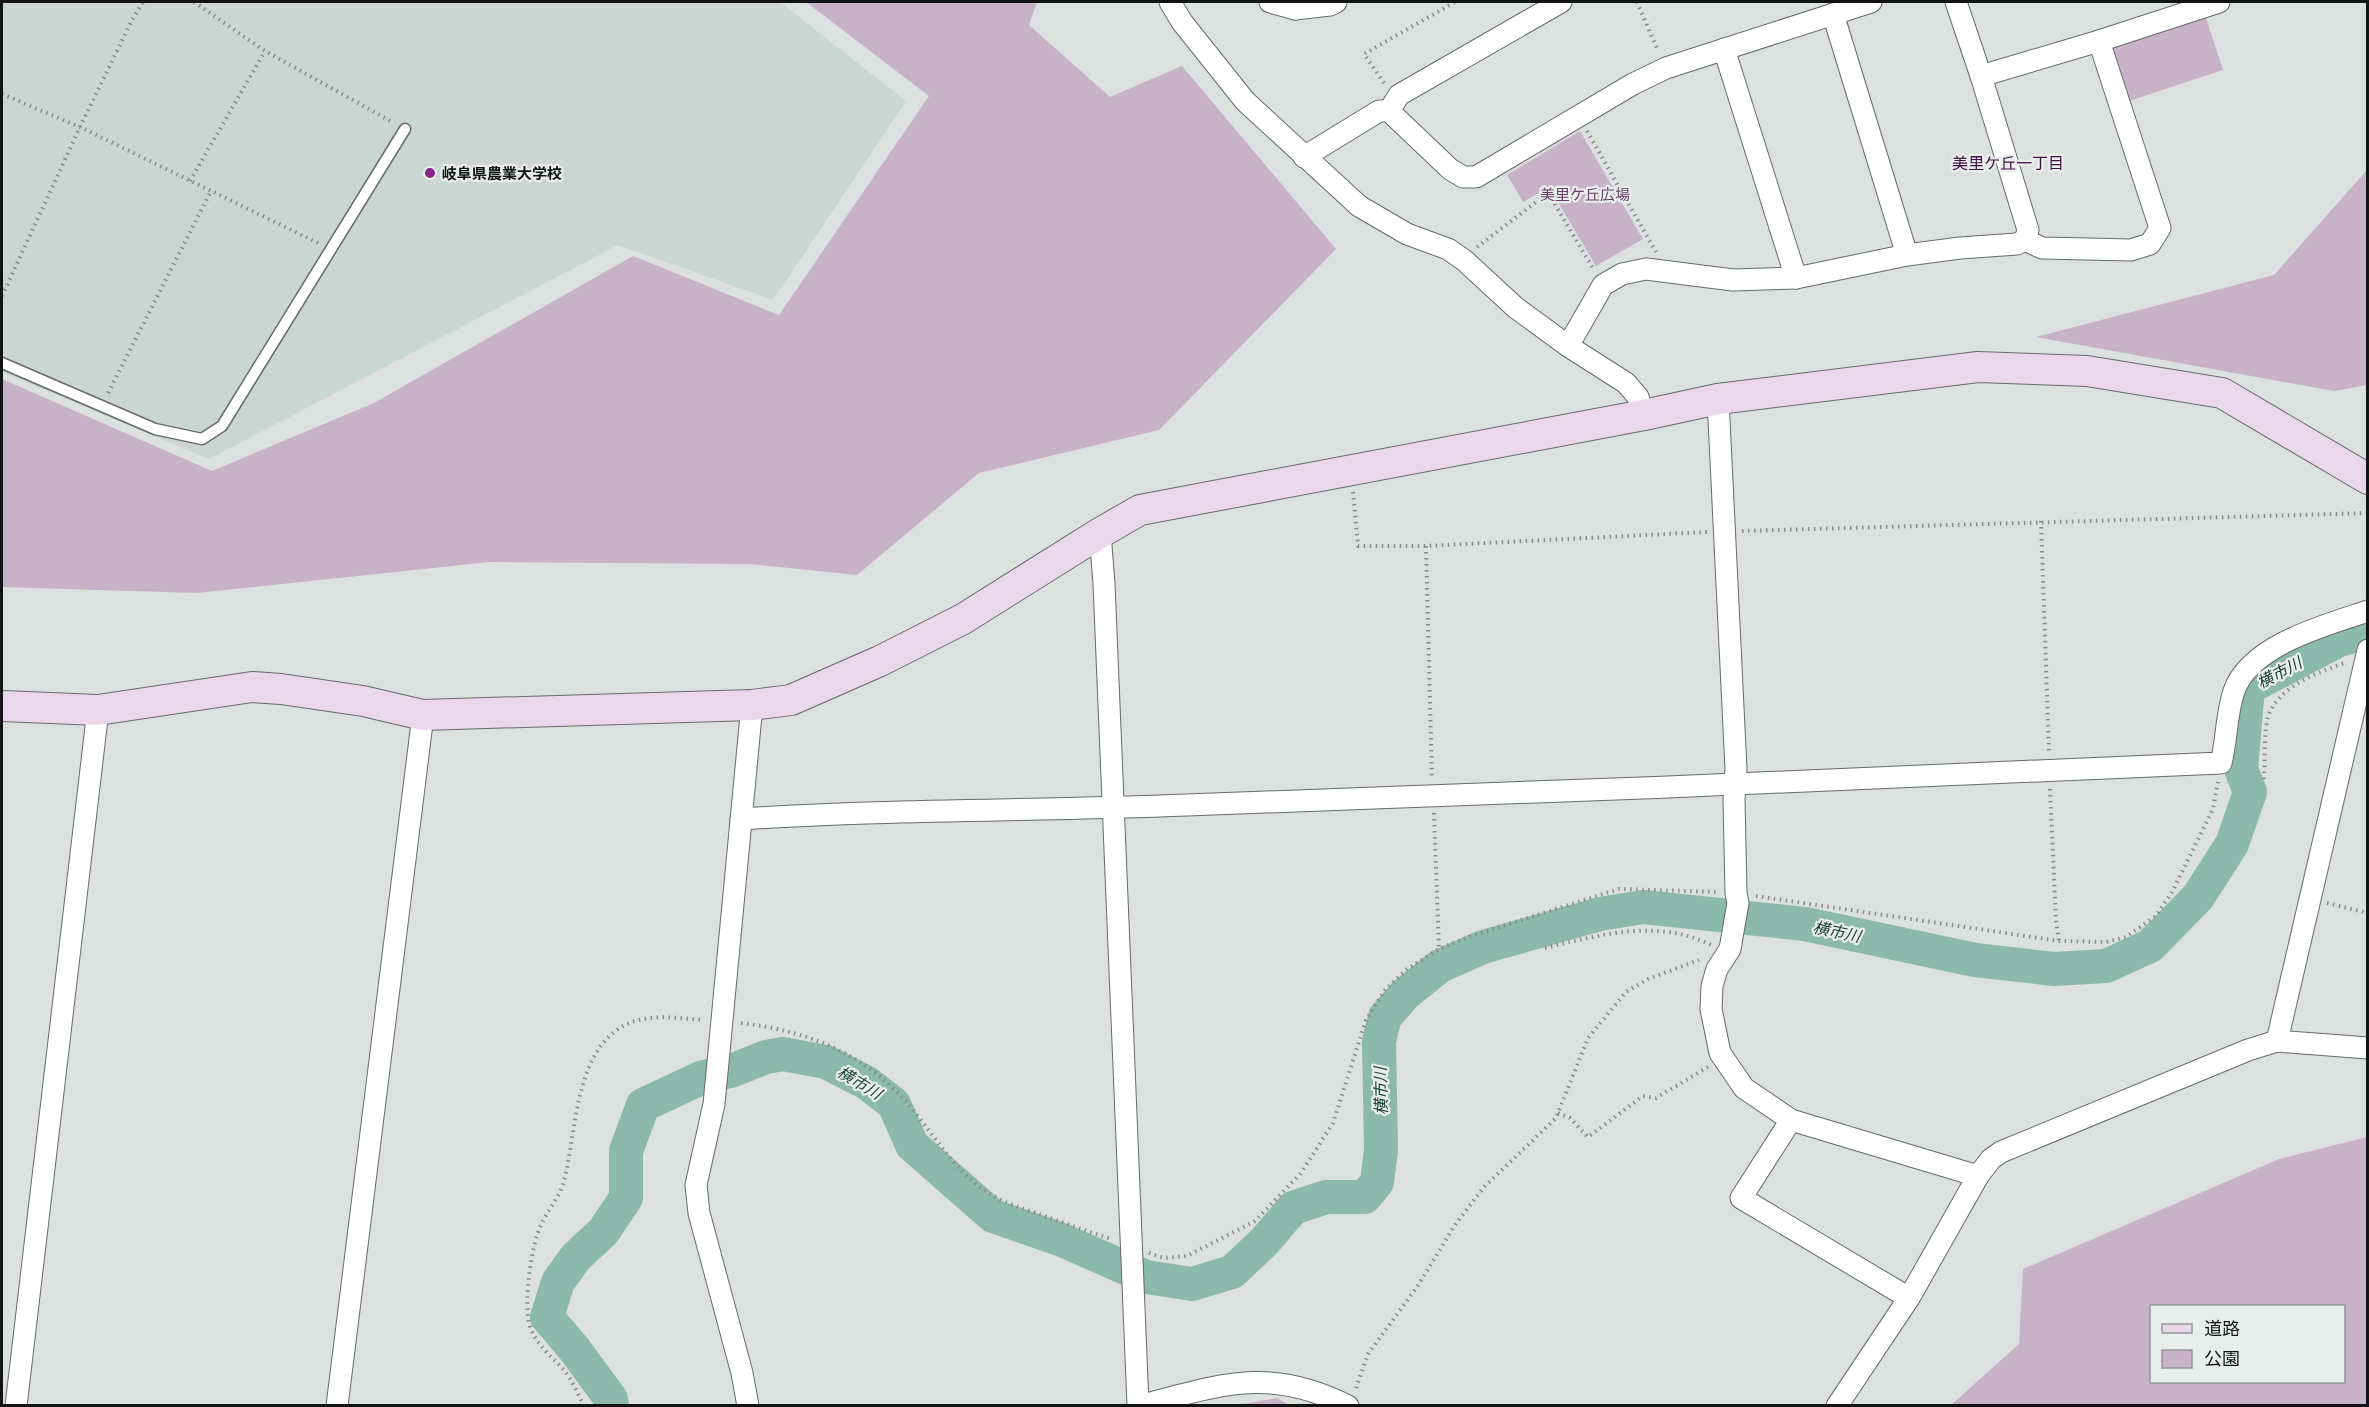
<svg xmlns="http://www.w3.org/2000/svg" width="2369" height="1407" viewBox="0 0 2369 1407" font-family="Commissioner,'Noto Sans JP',sans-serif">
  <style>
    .built { fill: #cad6d2 }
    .green { fill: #c8b2c8; fill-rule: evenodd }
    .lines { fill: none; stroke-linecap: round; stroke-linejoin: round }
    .river { stroke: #8bb9ac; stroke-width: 34 }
    .lane-casing { stroke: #666a69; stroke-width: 13 }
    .street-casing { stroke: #666a69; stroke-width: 23 }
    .secondary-casing { stroke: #666a69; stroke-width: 32 }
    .path { stroke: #888b8a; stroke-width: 4; stroke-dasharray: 1.5 4.5; stroke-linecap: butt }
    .lane { stroke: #fff; stroke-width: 10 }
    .street { stroke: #fff; stroke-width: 21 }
    .secondary { stroke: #ebd7ec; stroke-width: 30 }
    .poi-dot { fill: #86248d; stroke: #e9edeb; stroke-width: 2 }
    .labels { text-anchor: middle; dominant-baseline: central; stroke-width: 4.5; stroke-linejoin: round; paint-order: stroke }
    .poi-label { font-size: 15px; font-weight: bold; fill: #121313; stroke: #e9edeb; text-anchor: start }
    .park-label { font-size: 15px; fill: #663f68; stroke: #e9edeb }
    .neighbourhood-label { font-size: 16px; fill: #401243; stroke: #e9edeb }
    .water-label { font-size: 16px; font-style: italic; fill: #133c33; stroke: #e9edeb }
  </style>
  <rect width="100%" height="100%" fill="#dce0de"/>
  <polygon class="built" points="2,2 780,2 906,101 773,300 618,245 209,459 2,372"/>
  <g class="green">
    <polygon points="806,2 1037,2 1029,25 1110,97 1182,66 1336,249 1159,430 979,473 857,575 749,564 489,562 197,593 2,587 2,379 212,471 374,403 633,256 779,315 929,96"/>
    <polygon points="2204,12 2223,70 2129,101 2110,43"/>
    <polygon points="1580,131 1643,239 1596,266 1549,187 1523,202 1507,175"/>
    <polygon points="2367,170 2367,385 2334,391 2036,337 2274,275"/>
    <path d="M2367 1137V1405H1951L2019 1344 2023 1269 2279 1159ZM2152 1306H2344V1382H2152Z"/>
    <polygon points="1277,1398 1289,1405 1237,1405"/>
  </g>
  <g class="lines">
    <polyline class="river" points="612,1406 611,1399 575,1350 547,1317 558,1282 576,1257 603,1232 626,1198 626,1151 643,1105 703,1077 731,1071 766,1057 783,1054 826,1062 867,1083 894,1104 912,1145 993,1216 1062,1240 1146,1277 1192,1284 1232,1272 1264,1242 1293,1208 1326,1197 1365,1197 1377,1182 1381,1150 1379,1041 1385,1017 1405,994 1440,966 1483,947 1600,914 1643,907 1805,924 1975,960 2054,969 2106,966 2150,946 2198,897 2232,844 2250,792 2241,769 2248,688 2339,640 2368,632"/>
    <defs>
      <polyline id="lane" points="2,363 155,429 202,439 222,426 405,129"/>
      <g id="street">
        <polyline points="1170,2 1182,22 1245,101 1359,206 1407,234 1448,249 1464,260 1516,308 1568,346 1626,383 1638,397 1644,415"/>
        <polyline points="1270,2 1295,9 1296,2"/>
        <polyline points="1295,9 1330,5 1336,2"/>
        <polyline points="1833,14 1907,255"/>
        <polyline points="1724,49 1796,278"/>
        <polyline points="1981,76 2099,41 2219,2"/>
        <polyline points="1389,111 1399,95 1561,2"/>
        <polyline points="1304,157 1379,111 1389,111 1450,169 1463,177 1476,177 1633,84 1666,68 1871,2"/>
        <polyline points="2025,240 2042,248 2131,250 2150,244 2160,228 2099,41"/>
        <polyline points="1568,346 1603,285 1622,274 1646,269 1733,280 1796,278 1907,255 1960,248 2017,244 2025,240 2028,230 1981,76 1956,2"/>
        <polyline points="1718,399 1736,769 1734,800 1736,893 1738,903 1730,949 1717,969 1712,986 1711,1009 1720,1053 1744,1088 1791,1120 1978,1176"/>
        <polyline points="1100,533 1104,584 1138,1405"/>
        <path d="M741 819C890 809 1038 811 1187 805 1532 793 1876 779 2221 763 2227 740 2226 714 2234 691 2250 645 2326 625 2368 611"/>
        <polyline points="2277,1041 2368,650"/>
        <polyline points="1791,1120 1741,1198 1909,1298"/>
        <polyline points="16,1406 98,710"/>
        <polyline points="337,1406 423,715"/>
        <polyline points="748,1406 742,1373 699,1213 696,1185 714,1104 752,705"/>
        <path d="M1138 1406C1218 1386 1268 1365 1348 1406"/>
        <polyline points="1837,1406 1909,1298 1978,1176 1991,1159 2001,1152 2248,1050 2277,1041 2368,1048"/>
      </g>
      <polyline id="secondary" points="2,706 98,710 252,687 281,689 363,701 423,715 752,705 791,700 880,661 963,619 1100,533 1140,510 1644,415 1718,399 1978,367 2087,371 2222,393 2368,479"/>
    </defs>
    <use href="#lane" class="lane-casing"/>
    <use href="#street" class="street-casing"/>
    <use href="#secondary" class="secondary-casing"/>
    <g class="path">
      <polyline points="194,2 265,51 394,123"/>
      <polyline points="1637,2 1658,51"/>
      <polyline points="1384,83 1364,54 1455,2"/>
      <polyline points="2,94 80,127 318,243"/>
      <polyline points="1587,131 1656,252"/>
      <polyline points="190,181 265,51"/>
      <polyline points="1477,247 1548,193 1594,270"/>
      <polyline points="2,296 80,127 132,20 143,2"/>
      <polyline points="108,393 211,191"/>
      <polyline points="1353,492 1358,546 1426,546 1707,532"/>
      <polyline points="2041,521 2049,752"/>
      <polyline points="1742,531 2368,513"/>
      <polyline points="1426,546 1432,779"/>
      <path d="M2264 779C2265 764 2264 729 2268 717 2278 686 2319 672 2347 662"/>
      <polyline points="2050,789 2056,921 2059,941"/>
      <polyline points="1434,813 1439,949"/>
      <polyline points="1756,896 2059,941 2106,942 2126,937 2156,916 2172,892 2213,809 2218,782"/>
      <polyline points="2327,903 2368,913"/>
      <path d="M1545 948C1600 935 1657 918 1711 945"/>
      <path d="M741 1023C815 1032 875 1058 920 1119 941 1146 959 1174 988 1193 1004 1203 1024 1209 1042 1215 1065 1223 1088 1232 1112 1239"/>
      <polyline points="1558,1113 1570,1118 1588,1137 1643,1096 1656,1098 1708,1067"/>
      <polyline points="1149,1253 1164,1258 1187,1256 1255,1221 1301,1173 1333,1123 1366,1020 1385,990 1407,969 1439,949 1474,935 1619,889 1719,892"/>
      <polyline points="1356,1388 1368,1354 1417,1287 1455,1225 1484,1187 1556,1118 1588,1038 1626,992 1648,979 1699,960"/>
      <path d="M584 1406C578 1394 572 1380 564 1370 550 1355 535 1344 529 1323 524 1302 531 1245 541 1225 547 1211 560 1197 564 1181 576 1135 574 1066 613 1033 639 1011 672 1018 704 1020"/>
    </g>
    <use href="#lane" class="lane"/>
    <use href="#street" class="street"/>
    <use href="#secondary" class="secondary"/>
  </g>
  <circle class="poi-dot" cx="430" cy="173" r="6"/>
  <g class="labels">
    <g class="poi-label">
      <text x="442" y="173">岐阜県農業大学校</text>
    </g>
    <g class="park-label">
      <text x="1585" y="194">美里ケ丘広場</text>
    </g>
    <g class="neighbourhood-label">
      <text x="2008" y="162">美里ケ丘一丁目</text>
    </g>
    <g class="water-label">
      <text transform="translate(2279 672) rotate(-28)">横市川</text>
      <text transform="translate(1837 931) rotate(12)">横市川</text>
      <text transform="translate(860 1082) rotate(31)">横市川</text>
      <text transform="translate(1380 1091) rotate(-91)">横市川</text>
    </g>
  </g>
  <rect width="2369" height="1407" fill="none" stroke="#121313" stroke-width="6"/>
  <rect x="2150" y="1305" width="195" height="78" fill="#e9edeb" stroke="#939695" stroke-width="1.5"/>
  <rect x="2162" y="1324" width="30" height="9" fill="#ebd7ec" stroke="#939695" stroke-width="1.5"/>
  <text x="2204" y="1335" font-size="18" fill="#121313">道路</text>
  <rect x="2162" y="1350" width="30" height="18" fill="#c8b2c8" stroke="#939695" stroke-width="1.5"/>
  <text x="2204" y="1365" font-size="18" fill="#121313">公園</text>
</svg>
